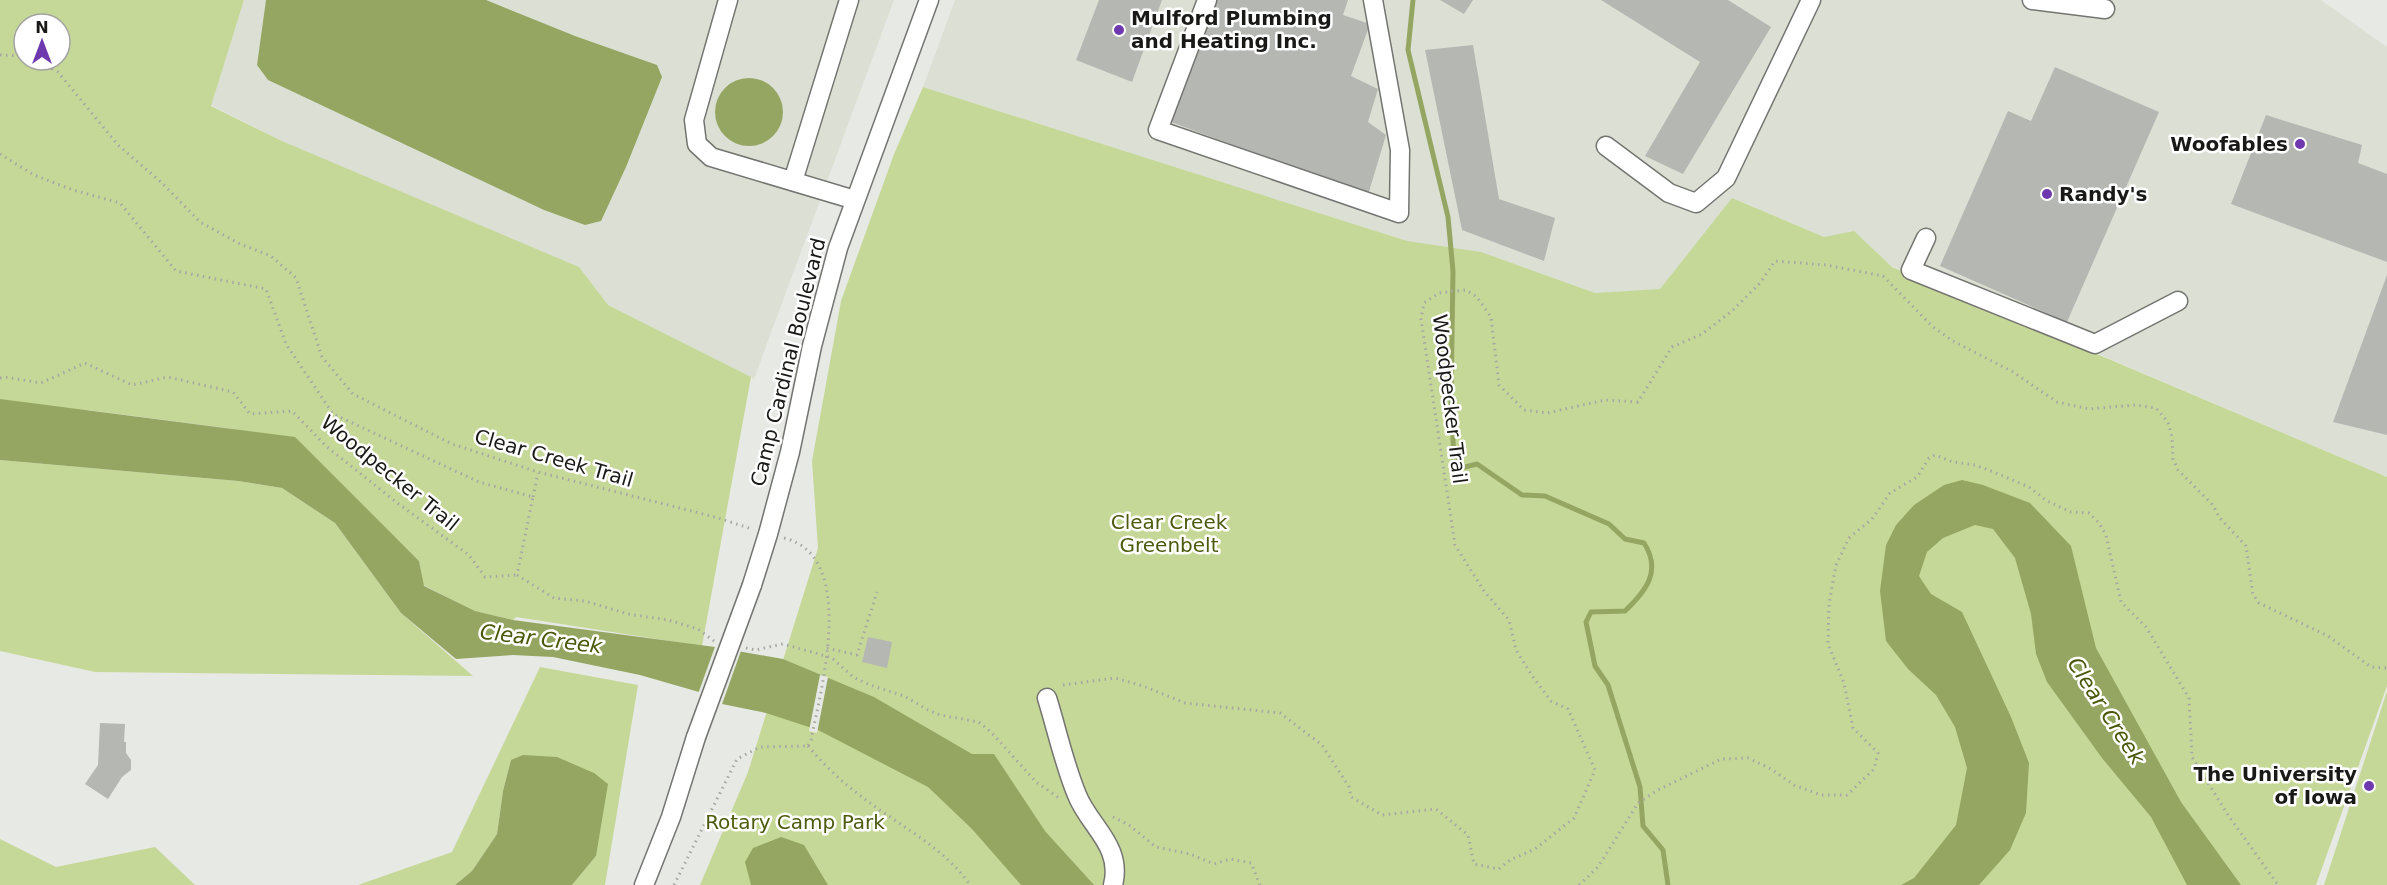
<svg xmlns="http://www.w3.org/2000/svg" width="2387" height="885" viewBox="0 0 2387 885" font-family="'DejaVu Sans',sans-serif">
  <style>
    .built { fill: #dce0d4 }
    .green { fill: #c6d898; fill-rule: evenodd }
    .water { fill: #95a663 }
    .pier { fill: #e7e9e4 }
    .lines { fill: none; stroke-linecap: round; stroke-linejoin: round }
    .stream { stroke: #95a663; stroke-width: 5 }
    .building { fill: #b5b7b2 }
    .minor-casing { stroke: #747571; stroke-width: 21 }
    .path { stroke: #a6a7a3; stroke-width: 3; stroke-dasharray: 1.5 4.5; stroke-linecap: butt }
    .minor { stroke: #fff; stroke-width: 18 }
    .minor-bridge-casing { stroke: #747571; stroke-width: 21; stroke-linecap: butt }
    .minor-bridge { stroke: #fff; stroke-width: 18 }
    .poi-dot { fill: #6e38ae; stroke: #fff; stroke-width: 2 }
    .labels { text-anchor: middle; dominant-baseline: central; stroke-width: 5; stroke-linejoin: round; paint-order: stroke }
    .poi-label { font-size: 20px; font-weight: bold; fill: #191918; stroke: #fff; text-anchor: start }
    .street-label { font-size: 20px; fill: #191918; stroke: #fff }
    .park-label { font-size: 20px; fill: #4c5b0e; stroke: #fff }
    .water-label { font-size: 21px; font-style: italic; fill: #495809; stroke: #fff }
  </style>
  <rect width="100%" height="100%" fill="#e7e9e4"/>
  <g class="built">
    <polygon points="244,0 894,0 754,379 211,105"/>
    <polygon points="955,0 2321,0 2387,47 2387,477 1732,198 1675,327 923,87"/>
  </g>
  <g class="green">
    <path d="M0 0H244L211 106 282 141 579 267 608 305 751 377 702 646 516 617 513 620 474 611 423 585 419 561 304 450 234 429 87 410 0 409ZM24 24H60V60H24Z"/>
    <polygon points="923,87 1407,241 1481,252 1595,293 1660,289 1732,198 1824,237 1854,231 1892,267 2387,477 2387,686 2316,885 700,885 748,772 818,548 812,461 841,301 894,154"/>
    <polygon points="0,460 238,481 282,488 335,523 401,613 473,676 95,672 0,651"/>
    <polygon points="540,667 638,685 605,885 572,885 596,856 511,760 503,791 497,834 472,871 455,885 358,885 452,852"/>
    <polygon points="2387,691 2387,885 2324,885"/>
    <polygon points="0,839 56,867 155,847 195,885 0,885"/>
  </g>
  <g class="water">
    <polygon points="266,0 486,0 575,36 657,65 662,77 626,167 601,221 585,225 544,210 268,80 257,65"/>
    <circle cx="749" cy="112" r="34"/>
    <polygon points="0,399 295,437 419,561 424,586 475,611 513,620 715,647 783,659 874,697 972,754 994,754 1045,831 1094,885 1021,885 972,829 928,787 818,730 766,713 722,704 699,692 640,675 553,657 513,655 456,659 401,613 335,523 282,488 238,481 0,460"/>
    <polygon points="1962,480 1983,485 2030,503 2071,546 2096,648 2181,802 2241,885 2187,885 2151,817 2102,758 2047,682 2036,654 2031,614 2015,558 1993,529 1975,525 1943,538 1927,552 1919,576 1931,594 1962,612 2011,717 2029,763 2026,813 2010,850 1979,885 1901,885 1914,878 1956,825 1967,768 1955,727 1936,695 1908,669 1886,641 1880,591 1886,545 1896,525 1914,505 1944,485"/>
    <polygon points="523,755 557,757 594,773 608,784 596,856 572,885 455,885 472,871 497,834 503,791 511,760"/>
    <polygon points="781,837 804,845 828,885 751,885 745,862 753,848"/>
  </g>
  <g class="pier">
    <polygon points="716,644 742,648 721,707 698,694"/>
    <polygon points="820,675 828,677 817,733 809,731"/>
  </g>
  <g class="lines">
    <path class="stream" d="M1413 0 1408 50 1448 217 1453 271 1451 401 1454 459 1465 467 1477 464 1522 495 1545 496 1609 524 1625 539 1644 543C1662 571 1646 591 1625 611L1591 612 1586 622 1595 666 1608 685 1640 787 1643 826 1663 850 1668 885"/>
  </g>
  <g class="building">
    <polygon points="1099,0 1162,0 1132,82 1076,60"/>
    <polygon points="1217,0 1348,0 1343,15 1370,24 1351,76 1378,89 1368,122 1386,135 1368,195 1171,122"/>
    <polygon points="1440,0 1473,0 1464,14"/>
    <polygon points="1601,0 1728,0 1771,27 1683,174 1645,156 1700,62"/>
    <polygon points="1473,45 1499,199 1555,218 1544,261 1462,230 1425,50"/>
    <polygon points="2055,67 2159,112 2067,322 1940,266 2008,111 2031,121"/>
    <polygon points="2266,115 2362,145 2358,163 2387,174 2387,262 2231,204"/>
    <polygon points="2387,275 2387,435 2333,422"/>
    <polygon points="868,637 892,642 887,668 862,662"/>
    <polygon points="100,723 125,724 124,742 126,742 126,753 131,760 131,770 122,777 108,799 85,784 98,765"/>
  </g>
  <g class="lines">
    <defs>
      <g id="minor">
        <polyline points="728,0 694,120 697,144 711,157 855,200"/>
        <polyline points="1207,0 1158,130 1399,213 1400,150 1373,0"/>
        <polyline points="2032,0 2105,9"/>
        <polyline points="1606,146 1669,193 1696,203 1726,178 1811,0"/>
        <polyline points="793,181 849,0"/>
        <polyline points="1926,238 1911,270 2095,344 2178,301"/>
        <polyline points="752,585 768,534 790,452 812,346 838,248 929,0"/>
        <path d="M1047 698C1057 730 1064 764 1077 795 1089 826 1123 846 1113 885"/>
        <polyline points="644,885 671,817 696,737"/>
      </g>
    </defs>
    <use href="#minor" class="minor-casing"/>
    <g class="path">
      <polyline points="0,55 24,56"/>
      <polyline points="36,60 58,72 118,145 162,183 200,222 240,244 271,256 296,278 322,357 353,394 452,444 538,472 715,517 752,529"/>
      <polyline points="0,154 34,175 73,190 120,203 176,271 266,289 286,344 333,414 479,482 533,497 517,575"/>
      <polyline points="0,378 5,377 41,383 85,363 132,385 168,377 233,392 250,414 292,411 327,447 396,502 469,555 485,577 517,575"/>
      <polyline points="533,497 538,473"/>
      <path d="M784 538C858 556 821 689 811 740L808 746"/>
      <polyline points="517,575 554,598 585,601 628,614 668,620 698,629 714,641"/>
      <polyline points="746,648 755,650 783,644 826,656 833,659 853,677 870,685 904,696 928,710 940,715 979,722 991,732 1036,782 1059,798"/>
      <polyline points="827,648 857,655 877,592"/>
      <polyline points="1063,685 1115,678 1143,686 1185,703 1280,713 1322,745 1349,787 1351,797 1382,815 1436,809 1468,835 1474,864 1499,869 1510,860 1535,849 1574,818 1595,770 1568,709 1551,701 1533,677 1516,650 1509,620 1484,591 1455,545 1421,319 1424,303 1439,293 1466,290 1477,297 1491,317 1499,385 1524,410 1547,413 1605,400 1638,402 1672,347 1702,334 1732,311 1760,283 1775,261 1826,265 1883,276 1933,327 1953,341 2013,372 2057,402 2089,409 2135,405 2156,408 2168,422 2172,437 2173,459 2178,470 2213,505 2219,517 2246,546 2253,595 2259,603 2328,636 2371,667 2387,668"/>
      <path d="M808 746C824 765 842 782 862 797 898 825 944 847 970 885"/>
      <polyline points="1113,817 1129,825 1156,847 1190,854 1214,864 1230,859 1251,863 1260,885"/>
      <polyline points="674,885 737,759 760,747 808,746"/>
      <polyline points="1579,885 1598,867 1638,803 1658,790 1721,759 1748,758 1771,769 1794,785 1821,795 1847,795 1874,769 1878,753 1853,728 1844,683 1828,644 1829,604 1836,565 1849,538 1872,519 1890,493 1917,477 1929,458 1935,455 1953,462 1975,465 1991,471 2029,487 2047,501 2071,512 2089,513 2099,523 2106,535 2121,602 2146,627 2189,698 2192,757 2228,815 2278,885"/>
    </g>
    <use href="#minor" class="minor"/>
    <defs>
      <polyline id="minor-bridge" points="696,737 752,585"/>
    </defs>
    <use href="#minor-bridge" class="minor-bridge-casing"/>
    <use href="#minor-bridge" class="minor-bridge"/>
  </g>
  <g class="poi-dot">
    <circle cx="1119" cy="30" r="6"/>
    <circle cx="2300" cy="144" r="6"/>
    <circle cx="2047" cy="194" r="6"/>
    <circle cx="2369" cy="786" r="6"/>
  </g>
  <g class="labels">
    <g class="poi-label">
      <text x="1131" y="18">Mulford Plumbing<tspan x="1131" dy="23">and Heating Inc.</tspan></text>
      <text x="2288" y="144" text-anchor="end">Woofables</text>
      <text x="2059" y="194">Randy's</text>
      <text x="2357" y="774" text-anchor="end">The University<tspan x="2357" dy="23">of Iowa</tspan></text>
    </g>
    <g class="street-label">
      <text transform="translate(788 362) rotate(-76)">Camp Cardinal Boulevard</text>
      <text transform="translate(1450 399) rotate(83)">Woodpecker Trail</text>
      <text transform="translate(554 458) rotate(16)">Clear Creek Trail</text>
      <text transform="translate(390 473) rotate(39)">Woodpecker Trail</text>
    </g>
    <g class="park-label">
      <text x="1169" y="522">Clear Creek<tspan x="1169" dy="23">Greenbelt</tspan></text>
      <text x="795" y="822">Rotary Camp Park</text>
    </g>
    <g class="water-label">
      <text transform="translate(541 639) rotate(7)">Clear Creek</text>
      <text transform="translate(2106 711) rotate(57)">Clear Creek</text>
    </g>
  </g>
  <g transform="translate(42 42)"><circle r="28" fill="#ffffff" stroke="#a3a3a3" stroke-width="1.5"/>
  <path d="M0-4.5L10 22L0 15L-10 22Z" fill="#6e38ae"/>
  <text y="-9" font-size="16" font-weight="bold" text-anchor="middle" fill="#191918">N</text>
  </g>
</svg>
